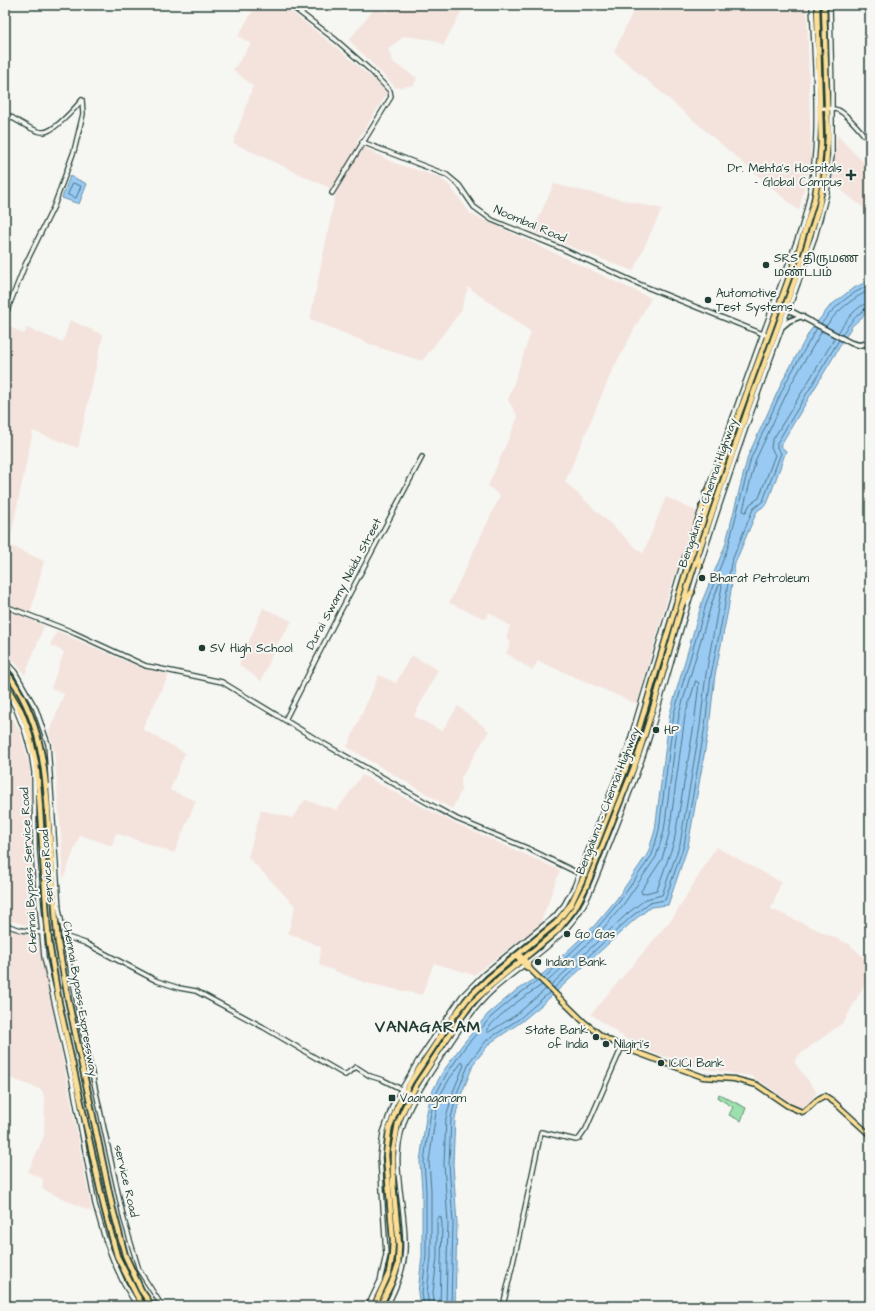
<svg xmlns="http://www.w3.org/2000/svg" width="875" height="1311" viewBox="0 0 875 1311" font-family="'Architects Daughter','Noto Sans Tamil',sans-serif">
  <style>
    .built { fill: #f4e3dd }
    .green { fill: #9ce1ad; stroke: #5e8f70 }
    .water { fill: #98caf4; stroke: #6892a7 }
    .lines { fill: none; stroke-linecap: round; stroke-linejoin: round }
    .shore { stroke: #4f7581; stroke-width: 1 }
    .tertiary-casing { stroke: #1f3d34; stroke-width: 6 }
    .secondary-casing { stroke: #1f3d34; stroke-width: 7 }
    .primary-casing { stroke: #1f3d34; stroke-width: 7 }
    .trunk-casing { stroke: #1f3d34; stroke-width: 8 }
    .tertiary { stroke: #f6f6f2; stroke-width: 3.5 }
    .secondary { stroke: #f6f6f2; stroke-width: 4 }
    .primary { stroke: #fcde96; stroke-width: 4 }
    .trunk { stroke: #fcde96; stroke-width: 4.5 }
    .trunk-bridge-casing { stroke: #1f3d34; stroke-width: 8; stroke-linecap: butt }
    .trunk-bridge { stroke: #fcde96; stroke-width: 4.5 }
    .poi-dot { fill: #1f3d34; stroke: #f6f6f2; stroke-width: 1.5 }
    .labels { text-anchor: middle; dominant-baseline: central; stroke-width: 4; stroke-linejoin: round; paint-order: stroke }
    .poi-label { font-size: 12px; fill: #1f3d34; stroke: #f6f6f2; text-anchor: start }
    .street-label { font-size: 12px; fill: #1f3d34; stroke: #f6f6f2 }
    .district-label { font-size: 16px; font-weight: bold; letter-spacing: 1px; fill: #1f3d34; stroke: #f6f6f2 }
  </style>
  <rect width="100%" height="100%" fill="#f6f6f2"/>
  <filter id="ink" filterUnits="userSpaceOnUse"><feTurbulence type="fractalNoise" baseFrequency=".025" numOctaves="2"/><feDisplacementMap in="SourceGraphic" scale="8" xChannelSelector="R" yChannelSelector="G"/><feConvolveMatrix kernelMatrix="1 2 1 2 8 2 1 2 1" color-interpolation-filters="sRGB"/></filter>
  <g filter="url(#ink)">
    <g class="built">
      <polygon points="238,5 283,5 342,52 388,92 356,143 394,163 439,177 450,186 471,214 651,298 612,371 565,482 643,554 666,497 698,512 670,589 637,704 538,661 532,670 506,653 511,642 506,639 510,626 489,612 486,619 449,603 500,496 488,486 518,417 508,400 531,332 468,287 461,311 422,361 380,348 310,319 336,191 233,143 253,86 233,70 251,44 238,36 252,12"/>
      <polygon points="391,5 465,5 443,46 434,40 404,36 388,49 394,63 417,78 414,85 396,88 349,40 376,7 387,13"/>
      <polygon points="636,5 807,5 811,160 799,211 614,52"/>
      <polygon points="837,135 870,169 870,213 831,182"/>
      <polygon points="554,184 662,209 633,271 532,232"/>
      <polygon points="70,320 103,335 78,448 33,431 9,545 44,561 29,619 44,626 25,675 5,650 5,324 24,334 27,328 63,342"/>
      <polygon points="263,608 292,621 275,648 261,681 239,665"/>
      <polygon points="57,631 139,667 169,675 142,729 185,753 170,790 196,801 174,853 116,833 112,846 80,835 63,879 61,835 54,752 49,732 64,694 51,688 64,652 50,645"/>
      <polygon points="411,655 438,670 414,716 442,731 458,706 489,731 461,778 461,791 452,809 347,747 379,675 396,683"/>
      <polygon points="5,705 20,731 30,767 32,840 38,929 5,919"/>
      <polygon points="362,775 450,821 560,870 540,925 474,975 434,963 422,995 366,983 319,965 321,947 288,933 295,906 248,857 261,810 292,818 305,800 337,810"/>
      <polygon points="716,847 781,882 771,909 849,944 870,963 870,974 844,1022 799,1055 794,1062 817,1092 805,1108 797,1108 772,1089 751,1076 699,1068 639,1048 591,1014 674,916"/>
      <polygon points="5,926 38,936 53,1013 66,1075 92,1212 42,1189 43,1179 28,1172 44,1136 45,1100 42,1090 5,1076"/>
    </g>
    <polygon class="green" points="719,1094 746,1108 741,1121 729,1115 733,1107 718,1098"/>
    <g class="water">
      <polygon points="70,176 87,184 79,204 62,198"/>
      <polygon points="870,280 870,310 852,326 780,446 786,451 767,504 757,511 735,563 728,610 715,675 709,727 688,846 668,905 651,907 634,920 544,1003 521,1022 490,1043 474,1063 461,1095 455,1118 453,1164 457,1223 455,1306 420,1306 418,1293 422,1256 422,1190 420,1162 426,1117 431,1094 442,1073 462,1045 488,1014 513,993 544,973 594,926 616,900 648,853 655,830 670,713 703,599 725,546 748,456 783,380 810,331 830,306 852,289"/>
    </g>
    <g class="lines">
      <g class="shore">
        <polygon points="73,183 81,186 76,198 68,195"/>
        <path d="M821 324C836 305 849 294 870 285"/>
        <path d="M826 326C838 310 851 299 870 290"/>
        <polyline points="822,331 791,384 756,459 743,510 744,512 746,512 750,504 759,498 775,455 771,448 772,441 835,338"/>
        <path d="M838 333C844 323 858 303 870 303"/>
        <path d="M842 335C847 326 860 309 870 308"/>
        <polygon points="696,681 699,683 694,725 674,842 657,890 642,894 641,891 662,859 669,834 685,716"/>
        <polyline points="544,978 597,928 619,902 652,855 659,830 674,713 707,601 728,547 751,458 786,382 817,328"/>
        <polyline points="547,982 601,931 623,905 656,857 664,831 679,714 712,602 719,585 721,584 722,586 706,674 700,726 680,844 662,895 646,899 628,913 551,985"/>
        <path d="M542 985C522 998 503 1011 487 1029V1032H489L516 1015 546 989"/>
        <polyline points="554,988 631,917 649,903 665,900 684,845 705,726 711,675 724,610 731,563 753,509 763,501 781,453 777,448 777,443 839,340"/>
        <polyline points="424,1306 422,1293 426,1256 426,1190 424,1162 430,1118 435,1096 446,1075 465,1047 491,1017 516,996 538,981"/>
        <polyline points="429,1306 427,1293 431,1257 431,1190 429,1162 435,1119 439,1097 450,1078 462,1062 464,1065 453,1092 446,1118 444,1164 448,1223 446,1306"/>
        <polyline points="435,1306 433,1293 437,1257 437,1218 440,1216 441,1218 442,1224 440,1306"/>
        <polyline points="451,1306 453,1223 449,1164 451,1118 457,1093 470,1061 487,1040 519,1019 550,992"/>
      </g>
      <defs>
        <g id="tertiary">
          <polyline points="290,5 336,40 369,69 390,91 391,97 332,193"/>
          <path d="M819 108C825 108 832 108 838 110 849 115 862 133 870 142"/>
          <path d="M5 113C13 118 35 133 44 132 55 131 75 108 82 100"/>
          <polyline points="362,142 447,175 459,185 474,207 492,220 558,247 639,284 768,336"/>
          <polyline points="5,316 25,265 54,206 74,151 83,114 82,100"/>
          <polyline points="5,606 70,631 146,666 152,667 222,682 321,742 424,801 457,819 527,848 580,874"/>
          <polyline points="5,661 15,672 36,709 48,744 59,909 80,1019 124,1220 139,1270 162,1306"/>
          <polyline points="5,689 15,707 25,732 31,753 34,772 35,850 39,902 44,957 72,1081 95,1204 105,1239 113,1260 124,1284 137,1306"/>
          <polyline points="285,720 340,612 422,457"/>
          <polyline points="5,925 21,930 64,936 85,943 157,981 179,988 196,991 263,1027 345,1075 356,1067 370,1076 383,1080 413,1095"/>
          <path d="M368 1306 380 1281 386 1255 380 1157 383 1133 393 1104 418 1061 462 996 484 974 555 916 564 905 574 887 627 750 684 559 740 397 801 229C824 157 815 80 812 5"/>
          <path d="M387 1306C396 1288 404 1270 405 1250 407 1198 385 1162 409 1110 418 1090 431 1072 443 1054 458 1031 473 1008 494 989 526 961 568 938 587 899 597 878 605 855 614 833 626 802 639 770 649 738 665 687 678 636 694 585 730 467 773 352 815 237L827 193 832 155V92L830 5"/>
          <polyline points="503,1306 518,1241 541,1132 576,1140 579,1139 586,1129 622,1047"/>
        </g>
        <g id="secondary">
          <polyline points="774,302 851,343 859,345 870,343"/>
          <polyline points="783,326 789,321 802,316"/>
        </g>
        <g id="primary">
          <polyline points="519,954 528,964 530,969"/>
          <path d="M516 955 526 967 530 969 584 1022 602 1036 622 1047 703 1077 734 1079 757 1085 788 1106 802 1112C811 1109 815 1098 825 1096L834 1102 870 1135"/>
        </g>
        <g id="trunk">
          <polyline points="706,493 713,485"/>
          <polyline points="702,507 704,516"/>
          <polyline points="698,556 700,566"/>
          <polyline points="684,602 692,592"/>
          <path d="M5 670C42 718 46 771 49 829 52 860 54 891 56 923"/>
          <polyline points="5,684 21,711 29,732 36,763 39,794 47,920"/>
          <polyline points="49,943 59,1003 104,1207 117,1256 136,1294 143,1306"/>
          <polyline points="58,943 68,999 112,1206 125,1255 141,1290 152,1306"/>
          <polyline points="374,1306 389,1273 392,1256 393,1240 386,1155 389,1130 397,1107 411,1081 454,1016 468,998 489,978 556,923 571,904 585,874 631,755 688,565 739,414 798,253 814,201 818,178 821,143 817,5"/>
          <polyline points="380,1306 391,1284 398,1266 399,1245 393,1183 393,1152 398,1123 405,1107 417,1084 456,1025 471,1004 488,988 557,931 575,908 586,887 636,762 654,705 681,608 698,554 751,400 804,255 819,206 826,166 828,136 824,5"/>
        </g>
      </defs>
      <use href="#tertiary" class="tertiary-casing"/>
      <use href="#secondary" class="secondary-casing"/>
      <use href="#primary" class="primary-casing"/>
      <use href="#trunk" class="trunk-casing"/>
      <use href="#tertiary" class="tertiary"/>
      <use href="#secondary" class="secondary"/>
      <use href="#primary" class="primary"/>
      <use href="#trunk" class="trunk"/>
      <defs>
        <g id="trunk-bridge">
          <polyline points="47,920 49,943"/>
          <polyline points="56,923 58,943"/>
        </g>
      </defs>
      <use href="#trunk-bridge" class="trunk-bridge-casing"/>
      <use href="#trunk-bridge" class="trunk-bridge"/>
    </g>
  </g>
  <g class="poi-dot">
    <path d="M849 169h4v4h4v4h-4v4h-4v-4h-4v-4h4z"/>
    <circle cx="766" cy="265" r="4"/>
    <circle cx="708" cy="300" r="4"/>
    <circle cx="702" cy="578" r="4"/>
    <circle cx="202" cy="648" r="4"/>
    <circle cx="656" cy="730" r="4"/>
    <circle cx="567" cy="934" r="4"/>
    <circle cx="538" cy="962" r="4"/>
    <circle cx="596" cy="1037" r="4"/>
    <circle cx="606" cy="1044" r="4"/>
    <circle cx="661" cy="1063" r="4"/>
    <rect x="388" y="1094" width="8" height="8" rx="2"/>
  </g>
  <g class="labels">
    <g class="poi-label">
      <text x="842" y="168" text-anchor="end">Dr. Mehta's Hospitals<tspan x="842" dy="14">- Global Campus</tspan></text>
      <text x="774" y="258">SRS திருமண<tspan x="774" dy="14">மண்டபம்</tspan></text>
      <text x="716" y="293">Automotive<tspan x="716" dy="14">Test Systems</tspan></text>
      <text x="710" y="578">Bharat Petroleum</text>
      <text x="210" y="648">SV High School</text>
      <text x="664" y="730">HP</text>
      <text x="575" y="934">Go Gas</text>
      <text x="546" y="962">Indian Bank</text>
      <text x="588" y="1030" text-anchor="end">State Bank<tspan x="588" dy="14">of India</tspan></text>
      <text x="614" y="1044">Nilgiri's</text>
      <text x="669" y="1063">ICICI Bank</text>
      <text x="400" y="1098">Vaanagaram</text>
    </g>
    <g class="street-label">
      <text transform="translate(530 224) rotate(23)">Noombal Road</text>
      <text transform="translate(708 493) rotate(-71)">Bengaluru - Chennai Highway</text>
      <text transform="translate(344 584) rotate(-62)">Durai Swamy Naidu Street</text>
      <text transform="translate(608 801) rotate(-69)">Bengaluru - Chennai Highway</text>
      <text transform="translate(47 866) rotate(-94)">service Road</text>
      <text transform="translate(29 870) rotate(-93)">Chennai Bypass Service Road</text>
      <text transform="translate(80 999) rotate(80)">Chennai Bypass Expressway</text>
      <text transform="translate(126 1181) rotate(77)">service Road</text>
    </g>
    <g class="district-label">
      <text x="428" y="1027">VANAGARAM</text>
    </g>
  </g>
  <rect width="875" height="1311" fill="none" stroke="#f6f6f2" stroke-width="20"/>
  <rect x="10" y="10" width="855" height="1291" fill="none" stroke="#1f3d34" stroke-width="1.5" filter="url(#ink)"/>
</svg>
